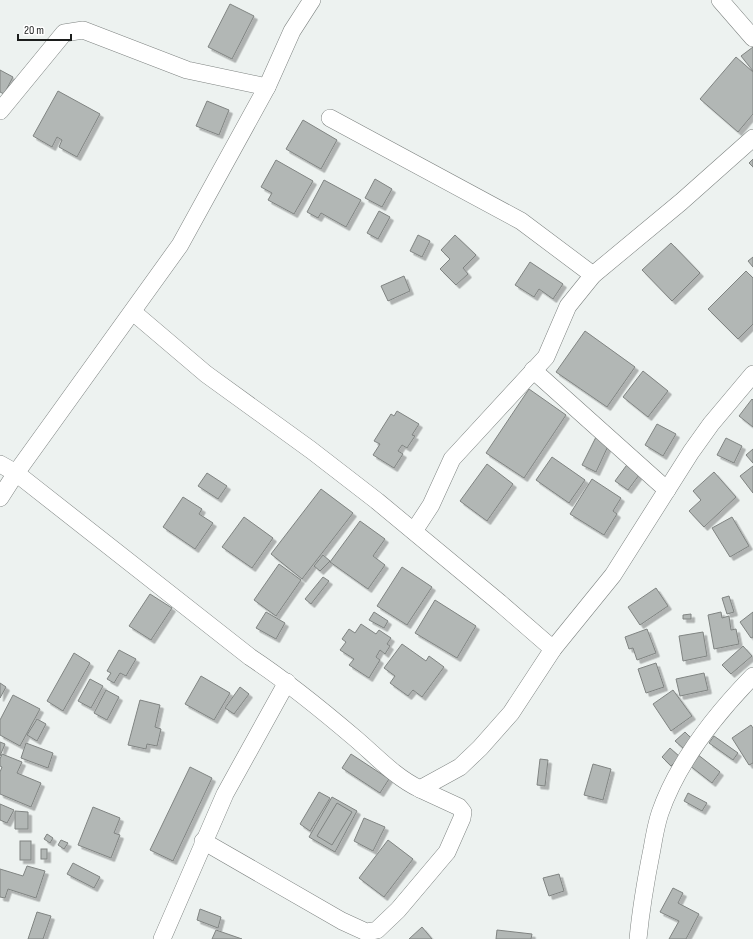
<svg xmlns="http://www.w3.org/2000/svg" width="753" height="939" viewBox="0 0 753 939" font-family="'Sofia Sans Condensed',sans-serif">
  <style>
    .building { fill: #b2b7b5; stroke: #808482; filter: url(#shadow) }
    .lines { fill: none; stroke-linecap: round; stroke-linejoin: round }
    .street-casing { stroke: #7e8381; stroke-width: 18 }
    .street { stroke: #fff; stroke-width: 17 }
  </style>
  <defs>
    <filter id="shadow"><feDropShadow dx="3.5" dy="3.5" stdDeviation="0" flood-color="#0004"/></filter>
  </defs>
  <rect width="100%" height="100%" fill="#edf2f0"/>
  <g class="building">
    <polygon points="230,4 254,16 232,59 208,47"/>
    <polygon points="753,47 753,71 741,56"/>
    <polygon points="736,57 753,72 753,114 738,132 700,99"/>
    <polygon points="0,70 13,77 4,94 0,92"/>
    <polygon points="58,91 100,114 77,157 59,147 62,140 57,137 52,147 33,136"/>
    <polygon points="207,101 229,110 219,135 196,126"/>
    <polygon points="303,120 337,140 321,169 286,149"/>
    <polygon points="753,159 753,167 749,163"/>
    <polygon points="276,160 313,181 294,214 268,200 272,193 261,187"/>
    <polygon points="375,179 392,189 382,207 365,198"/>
    <polygon points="324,180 361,200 346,227 321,213 318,218 307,212"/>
    <polygon points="379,211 390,217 378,239 367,233"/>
    <polygon points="418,235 430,241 422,257 410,251"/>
    <polygon points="455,235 476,255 463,268 468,274 456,285 440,269 450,259 441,250"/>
    <polygon points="671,243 700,273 672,301 642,270"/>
    <polygon points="753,257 753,267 748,261"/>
    <polygon points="530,262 563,284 553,299 539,289 534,297 515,285"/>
    <polygon points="746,271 753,278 753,324 738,339 708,309"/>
    <polygon points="404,276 410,291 388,301 381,286"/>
    <polygon points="585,331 635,367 607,407 556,372"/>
    <polygon points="643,371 668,391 648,417 623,397"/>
    <polygon points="529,389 566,415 524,478 486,453"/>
    <polygon points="752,399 753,400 753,427 739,416"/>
    <polygon points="397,411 419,424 412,435 415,436 407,448 402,445 398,451 403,454 394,468 373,455 380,444 374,441 391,414 394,416"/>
    <polygon points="657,424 676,434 663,456 645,445"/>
    <polygon points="596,437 609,444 596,472 582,465"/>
    <polygon points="726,438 742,446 734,463 717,455"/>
    <polygon points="753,449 753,463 746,455"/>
    <polygon points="552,457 585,480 569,503 536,480"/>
    <polygon points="629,462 642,471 628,490 615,481"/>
    <polygon points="487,464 513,484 487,521 460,501"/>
    <polygon points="753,466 753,493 740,476"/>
    <polygon points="714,472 736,497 704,527 689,511 701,500 693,491"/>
    <polygon points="207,473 227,486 218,499 198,486"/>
    <polygon points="592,479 621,498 613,511 617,514 604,535 570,514"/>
    <polygon points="321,489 353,513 302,579 271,554"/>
    <polygon points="183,497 202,509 199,514 213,523 195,549 163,527"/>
    <polygon points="244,517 273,538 252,568 222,547"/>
    <polygon points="732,517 749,546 730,557 712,528"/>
    <polygon points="360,521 385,539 373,556 385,565 368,589 330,562"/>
    <polygon points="323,555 330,561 320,571 314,566"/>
    <polygon points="279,564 301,580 276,616 254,600"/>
    <polygon points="402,567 432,587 407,625 377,606"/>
    <polygon points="323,577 329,581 311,604 305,599"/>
    <polygon points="656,588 668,606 640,625 628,607"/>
    <polygon points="150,594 172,608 151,640 129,626"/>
    <polygon points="729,596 734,612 727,614 722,598"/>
    <polygon points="435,600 476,626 457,658 415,633"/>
    <polygon points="266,612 285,623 276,639 256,628"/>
    <polygon points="374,612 388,621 384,628 369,620"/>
    <polygon points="721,612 722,618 729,616 731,630 736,629 739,644 714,649 708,615"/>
    <polygon points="753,612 753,637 751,638 740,622"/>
    <polygon points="691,614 691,619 683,619 683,615"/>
    <polygon points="361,624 376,634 379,630 391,638 387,644 390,646 385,654 380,650 376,657 380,660 369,678 349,665 354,659 340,650 346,642 342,639 349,629 355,633"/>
    <polygon points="647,629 656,653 637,660 633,648 629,649 625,637"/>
    <polygon points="703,632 707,656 683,661 679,636"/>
    <polygon points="402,644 426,661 429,656 444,667 422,697 413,690 408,696 390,683 395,676 384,668"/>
    <polygon points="743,646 752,656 731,674 722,665"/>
    <polygon points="119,650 136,659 126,676 120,673 114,683 107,679 111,673 107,671"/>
    <polygon points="74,653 90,663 63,711 47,701"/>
    <polygon points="656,663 664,687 646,693 638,669"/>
    <polygon points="704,673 708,690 680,696 676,679"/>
    <polygon points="201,676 230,693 214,720 185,704"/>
    <polygon points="90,679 103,686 91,708 78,701"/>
    <polygon points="0,683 6,687 0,698"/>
    <polygon points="240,687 249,694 234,714 225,708"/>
    <polygon points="106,690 119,697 107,720 94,713"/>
    <polygon points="673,690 692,716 671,731 653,704"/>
    <polygon points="13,695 40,709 20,746 0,735 0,720"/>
    <polygon points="140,700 160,705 155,727 161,729 157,746 147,744 146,749 128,745"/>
    <polygon points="37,719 46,724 37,741 27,735"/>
    <polygon points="751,725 753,728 753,763 749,765 732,738"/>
    <polygon points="685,732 693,740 684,749 675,741"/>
    <polygon points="714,736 738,753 733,760 709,743"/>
    <polygon points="0,742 5,744 0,756"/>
    <polygon points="26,743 53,753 48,768 21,758"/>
    <polygon points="670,748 680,757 671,766 662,757"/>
    <polygon points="2,754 22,762 17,773 41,783 31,807 0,794 0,772 2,767 0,766 0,759"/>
    <polygon points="351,754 389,779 380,793 342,768"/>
    <polygon points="697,754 720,772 712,783 689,765"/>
    <polygon points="540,759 548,760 545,786 537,785"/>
    <polygon points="593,764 611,769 603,800 584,795"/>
    <polygon points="190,767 212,778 173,861 150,850"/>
    <polygon points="319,792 330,798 310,831 300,824"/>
    <polygon points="688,793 707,803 702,811 684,801"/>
    <polygon points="332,797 357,811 335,852 309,837"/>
    <polygon points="337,803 352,812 332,845 317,836"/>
    <polygon points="0,804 14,810 7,823 0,820"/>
    <polygon points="93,807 120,818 114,833 120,835 111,858 78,845"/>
    <polygon points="15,811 28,812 28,829 15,829"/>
    <polygon points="364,818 385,827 373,851 354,841"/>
    <polygon points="47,834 53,838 50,843 44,839"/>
    <polygon points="61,840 68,843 64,849 58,845"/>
    <polygon points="388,840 413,859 384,897 359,878"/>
    <rect x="20" y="841" width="11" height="19"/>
    <rect x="41" y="849" width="6" height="10"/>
    <polygon points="73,863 100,877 94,888 67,874"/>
    <polygon points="27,866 45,871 36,898 8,889 5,898 0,897 0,869 23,876"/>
    <polygon points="559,874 564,891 549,896 543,878"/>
    <polygon points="673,888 683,893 678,903 699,914 686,939 669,939 679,921 660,912"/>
    <polygon points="200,909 221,917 218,928 197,920"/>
    <polygon points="37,912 51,916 43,939 28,939"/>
    <polygon points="422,927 432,939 409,939"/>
    <polygon points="216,930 242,939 212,939"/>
    <polygon points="497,930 532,934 531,939 496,939"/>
  </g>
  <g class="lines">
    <defs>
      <g id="street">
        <polyline points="720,0 753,38"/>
        <polyline points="0,111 64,33 83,30 187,70 267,87"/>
        <polyline points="330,118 521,221 593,275"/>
        <polyline points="133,312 206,374 311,450 377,501 500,603 553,649"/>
        <polyline points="533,370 667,490"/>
        <path d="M0 464 16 473 250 657C288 682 322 710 356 739 377 757 395 777 420 789L460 767 480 748 511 713 553 649 613 575 691 452 711 424 753 374"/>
        <polyline points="0,498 16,473 180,245 267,87 292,31 312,0"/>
        <polyline points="414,531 431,505 452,459 546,357 568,306 593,275 681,202 753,138"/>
        <polyline points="203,841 342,921 366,932 377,930 398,910 447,852 462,818 463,812 459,807 420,789"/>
        <polyline points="162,939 225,794 287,682"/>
        <path d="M638 939C641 908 646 879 652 849 654 837 656 825 660 813 678 761 715 715 753 676"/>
      </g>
    </defs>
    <use href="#street" class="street-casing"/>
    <use href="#street" class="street"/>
  </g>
  <path d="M18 34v6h53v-6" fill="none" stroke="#1c1e1d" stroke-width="2"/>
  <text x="24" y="34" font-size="12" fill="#1c1e1d" stroke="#ffffff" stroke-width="3" paint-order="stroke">20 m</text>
</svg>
